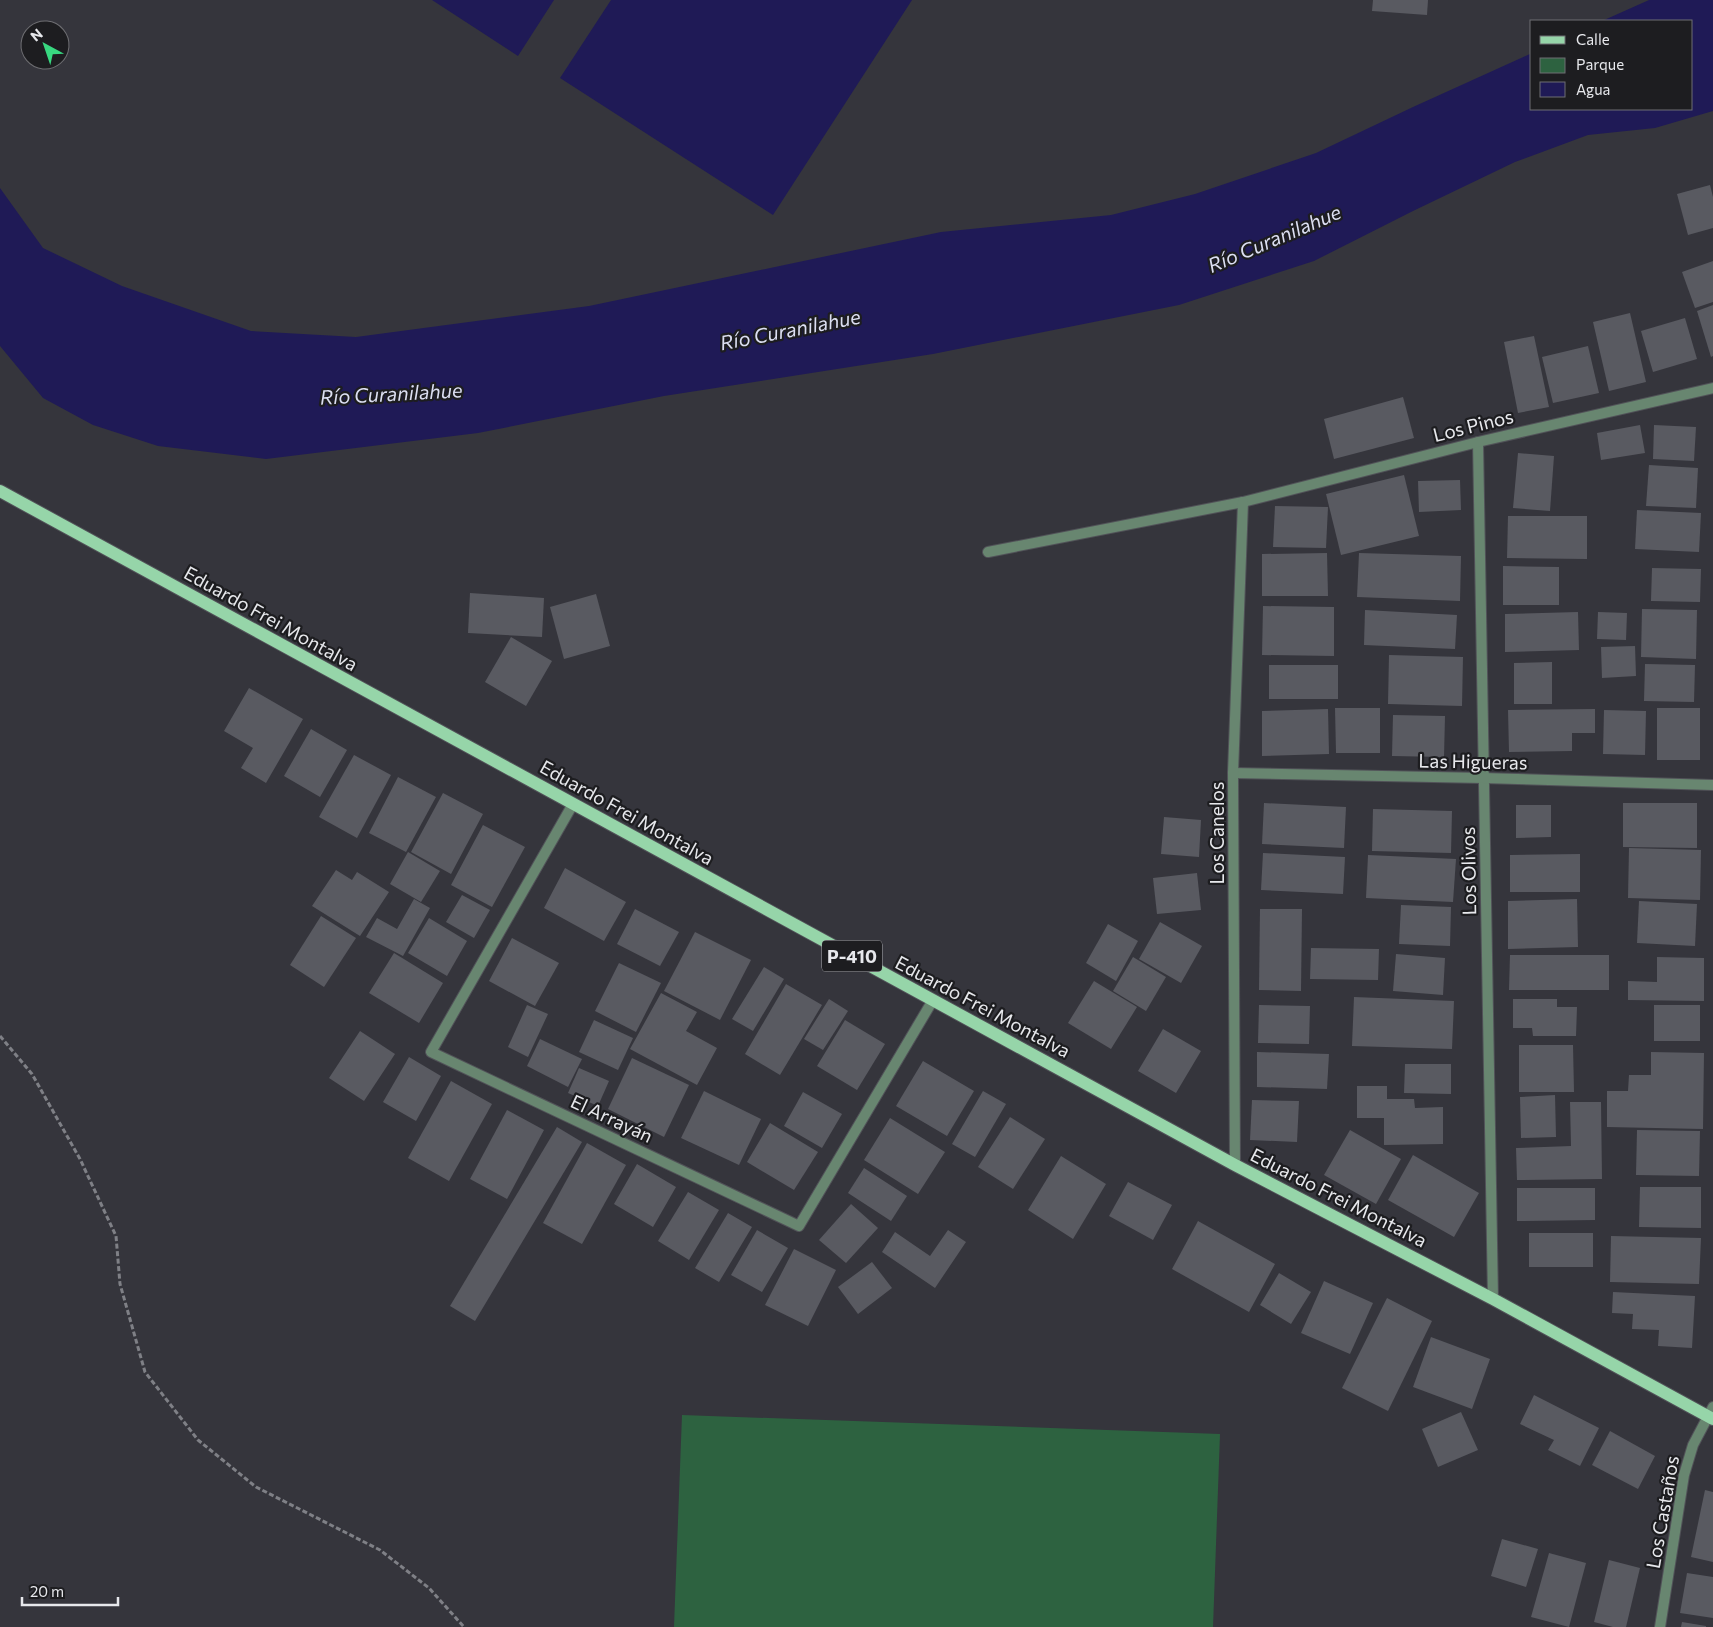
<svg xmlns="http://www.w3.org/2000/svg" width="1713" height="1627" viewBox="0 0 1713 1627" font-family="Commissioner,sans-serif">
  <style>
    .green { fill: #2d6240 }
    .water { fill: #1f1a56 }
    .building { fill: #595a61 }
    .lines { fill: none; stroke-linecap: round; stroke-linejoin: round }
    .street-casing { stroke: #515258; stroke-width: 12 }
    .primary-casing { stroke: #515258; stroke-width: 14 }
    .path { stroke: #7f8086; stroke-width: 3; stroke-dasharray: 5 2.5; stroke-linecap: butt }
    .street { stroke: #688670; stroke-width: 10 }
    .primary { stroke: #96d5a9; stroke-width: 12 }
    .labels { text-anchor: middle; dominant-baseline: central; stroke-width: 4.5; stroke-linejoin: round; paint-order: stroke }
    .shield { fill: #1d1d20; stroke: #aaabaf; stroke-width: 1 }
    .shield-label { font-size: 18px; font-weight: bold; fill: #e7e8ec }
    .street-label { font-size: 19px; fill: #e7e8ec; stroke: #1d1d20 }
    .water-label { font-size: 20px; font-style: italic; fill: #dcdff2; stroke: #1d1d20 }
  </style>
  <rect width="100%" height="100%" fill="#35353c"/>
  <polygon class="green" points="682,1415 1220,1434 1213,1627 674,1627"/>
  <g class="water">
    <polygon points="432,0 554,0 518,56"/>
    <polygon points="611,0 912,0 773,215 560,78"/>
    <polygon points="1649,0 1713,0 1713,111 1655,128 1588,135 1515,162 1413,211 1314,261 1179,305 933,354 664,396 478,433 266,459 158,446 93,425 43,398 0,346 0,188 43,248 122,286 251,331 356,337 589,306 941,232 1111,215 1195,194 1316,153 1413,107 1532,53 1532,109 1692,109 1692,21 1602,21"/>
  </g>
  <g class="building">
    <polygon points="1373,0 1428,0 1427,15 1372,11"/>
    <polygon points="1710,185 1713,197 1713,228 1688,235 1677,194"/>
    <polygon points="1713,261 1713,302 1695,308 1682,272"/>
    <polygon points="1713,305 1713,356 1711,357 1697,311"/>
    <polygon points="1630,313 1646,382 1609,391 1593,322"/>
    <polygon points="1685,318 1697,359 1653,372 1641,331"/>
    <polygon points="1534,336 1549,407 1518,413 1504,342"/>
    <polygon points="1588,346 1599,393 1553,403 1542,357"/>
    <polygon points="1403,397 1414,438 1334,459 1324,419"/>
    <polygon points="1640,425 1645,453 1601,460 1597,433"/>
    <polygon points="1654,425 1696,427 1694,461 1653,459"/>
    <polygon points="1518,453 1554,456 1550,511 1513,508"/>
    <polygon points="1649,465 1698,468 1696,508 1646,506"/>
    <polygon points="1404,475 1419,536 1341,555 1326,494"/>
    <polygon points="1460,480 1461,510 1419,512 1418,481"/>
    <polygon points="1275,506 1328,507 1326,548 1273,547"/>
    <polygon points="1637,510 1701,513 1699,552 1635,549"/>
    <polygon points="1508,516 1587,516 1587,559 1507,558"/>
    <polygon points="1327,553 1328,596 1262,596 1262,554"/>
    <polygon points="1359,553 1461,556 1460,601 1357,597"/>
    <polygon points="1503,566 1559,567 1559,605 1503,605"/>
    <polygon points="1652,568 1701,569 1700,602 1651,601"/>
    <polygon points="470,593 544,598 542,637 468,633"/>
    <polygon points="596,594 610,646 564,659 550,607"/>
    <polygon points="1263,606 1334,607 1334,656 1262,655"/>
    <polygon points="1642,609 1697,610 1696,659 1641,657"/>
    <polygon points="1365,610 1457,615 1455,649 1364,645"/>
    <polygon points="1578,612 1579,650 1505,652 1505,614"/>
    <polygon points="1598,612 1627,613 1626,640 1597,639"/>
    <polygon points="511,637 552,661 526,706 485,682"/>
    <polygon points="1635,646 1636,676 1602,678 1601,647"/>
    <polygon points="1389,655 1463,657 1462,706 1388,704"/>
    <polygon points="1552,662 1552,704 1514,704 1514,663"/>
    <polygon points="1645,664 1695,665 1694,702 1644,701"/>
    <rect x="1269" y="665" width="69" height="34"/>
    <polygon points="249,688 303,719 266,783 241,768 253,748 224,731"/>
    <polygon points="1335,708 1380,708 1380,753 1336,753"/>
    <rect x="1657" y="708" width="43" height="52"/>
    <polygon points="1328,709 1329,754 1262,756 1262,711"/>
    <polygon points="1595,709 1595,733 1572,733 1572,751 1509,752 1508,710"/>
    <polygon points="1604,710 1646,711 1645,755 1603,754"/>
    <polygon points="1393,715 1445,716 1444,757 1392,756"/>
    <polygon points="311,729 347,750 320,797 284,776"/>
    <polygon points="354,755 391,775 357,838 319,817"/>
    <polygon points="398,777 436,797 406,852 369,833"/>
    <polygon points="443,793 483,814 451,874 411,852"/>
    <polygon points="1264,803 1346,807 1344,848 1262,844"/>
    <polygon points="1623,803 1697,803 1697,848 1623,847"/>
    <polygon points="1516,805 1551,805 1551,837 1516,838"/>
    <polygon points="1373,809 1452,811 1451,853 1372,851"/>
    <polygon points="1164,817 1201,820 1199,857 1161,854"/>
    <polygon points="483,825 525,847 492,907 451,885"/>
    <polygon points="1629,848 1701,850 1700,900 1628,898"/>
    <polygon points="408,852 440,871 421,902 390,884"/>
    <polygon points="1263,853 1345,857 1343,894 1261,890"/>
    <polygon points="1580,854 1580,892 1510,892 1510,855"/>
    <polygon points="1368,855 1456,859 1453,902 1366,898"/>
    <polygon points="565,868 626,902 604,941 544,908"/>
    <polygon points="336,870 352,880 357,872 389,892 360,936 312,906"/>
    <polygon points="1197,873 1201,910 1157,914 1153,878"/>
    <polygon points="462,895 490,910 474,938 446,922"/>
    <polygon points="414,899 430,908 403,956 366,937 377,918 397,929"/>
    <polygon points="1577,899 1578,947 1508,949 1508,901"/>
    <polygon points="1639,901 1697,904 1695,946 1637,943"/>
    <polygon points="1401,905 1451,907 1450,946 1399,944"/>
    <polygon points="635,909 679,932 660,966 617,944"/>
    <polygon points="1260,909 1302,909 1301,991 1259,990"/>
    <polygon points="321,916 356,938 324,987 290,965"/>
    <polygon points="429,918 467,941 447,976 408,953"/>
    <polygon points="1160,922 1202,946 1181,983 1139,959"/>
    <polygon points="1108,924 1138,941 1116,981 1086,963"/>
    <polygon points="695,932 751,960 720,1020 664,991"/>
    <polygon points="512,938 559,963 535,1006 489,981"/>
    <polygon points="1311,948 1379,949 1378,980 1310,979"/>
    <polygon points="394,953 443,983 419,1023 369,993"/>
    <polygon points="1396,954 1445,958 1443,995 1393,991"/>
    <polygon points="1510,955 1609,955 1609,990 1509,990"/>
    <polygon points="1133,957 1166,977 1146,1011 1113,991"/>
    <polygon points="1657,957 1704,958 1704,1001 1628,1000 1628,981 1657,982"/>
    <polygon points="619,963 661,983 636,1032 595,1011"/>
    <polygon points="764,967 784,979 753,1031 732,1019"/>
    <polygon points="1094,981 1137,1007 1111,1049 1068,1023"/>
    <polygon points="786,984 822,1005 780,1075 745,1054"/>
    <polygon points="661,993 697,1012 686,1031 717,1048 697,1085 630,1049"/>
    <polygon points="1354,997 1454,1001 1452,1049 1352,1046"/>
    <polygon points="829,999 848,1011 823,1050 804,1039"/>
    <polygon points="1513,999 1557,999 1557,1007 1577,1007 1576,1036 1533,1036 1532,1028 1513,1028"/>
    <polygon points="527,1005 548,1014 528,1057 508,1047"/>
    <polygon points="1259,1005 1310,1006 1309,1044 1258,1043"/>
    <rect x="1654" y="1005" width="46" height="36"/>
    <polygon points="594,1020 633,1038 618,1070 579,1052"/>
    <polygon points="845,1020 885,1044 857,1090 817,1066"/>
    <polygon points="1163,1029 1201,1051 1176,1093 1138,1071"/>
    <polygon points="360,1031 395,1054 364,1101 329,1078"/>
    <polygon points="540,1039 582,1059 568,1087 527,1066"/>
    <polygon points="1519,1045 1573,1045 1574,1092 1519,1092"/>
    <polygon points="1257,1052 1329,1054 1327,1089 1257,1087"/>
    <polygon points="1651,1052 1704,1053 1703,1129 1607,1127 1607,1091 1628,1091 1629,1075 1651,1075"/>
    <polygon points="409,1057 441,1076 416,1121 383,1102"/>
    <polygon points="632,1058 689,1085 664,1137 608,1109"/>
    <polygon points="923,1061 974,1091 947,1136 896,1106"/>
    <polygon points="1405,1064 1451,1064 1451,1094 1404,1093"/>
    <polygon points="579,1068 609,1081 598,1106 568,1093"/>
    <polygon points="451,1081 492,1104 449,1181 408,1158"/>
    <polygon points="1357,1086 1387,1086 1387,1099 1414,1099 1415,1108 1443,1107 1443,1144 1384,1145 1384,1118 1357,1118"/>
    <polygon points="704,1091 761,1119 739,1165 681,1138"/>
    <polygon points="983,1091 1006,1104 975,1157 952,1144"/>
    <polygon points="803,1092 842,1114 822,1148 784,1126"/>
    <polygon points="1555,1095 1556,1137 1521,1138 1520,1097"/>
    <polygon points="1252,1100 1299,1101 1297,1142 1250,1140"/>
    <polygon points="1570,1102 1601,1102 1602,1179 1517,1180 1516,1148 1571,1146"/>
    <polygon points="507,1110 544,1130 507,1199 470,1179"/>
    <polygon points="1010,1117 1045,1139 1013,1189 978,1167"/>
    <polygon points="890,1118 945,1152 918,1194 864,1160"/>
    <polygon points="770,1123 818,1152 794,1190 747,1162"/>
    <polygon points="557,1127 582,1142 475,1321 450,1306"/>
    <polygon points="1350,1130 1401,1159 1376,1204 1324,1175"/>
    <polygon points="1637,1130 1700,1131 1699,1176 1636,1175"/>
    <polygon points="587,1143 626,1165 582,1244 543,1223"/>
    <polygon points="1413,1155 1479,1193 1454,1237 1388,1200"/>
    <polygon points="1061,1156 1106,1184 1073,1239 1028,1210"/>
    <polygon points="637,1164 676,1187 653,1227 614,1204"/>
    <polygon points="864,1168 907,1196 891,1221 848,1193"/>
    <polygon points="1128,1182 1172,1205 1153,1240 1109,1216"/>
    <polygon points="1640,1187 1701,1187 1701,1228 1639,1227"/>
    <polygon points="1517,1188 1595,1188 1595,1220 1517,1221"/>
    <polygon points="688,1192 719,1210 689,1260 658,1241"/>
    <polygon points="851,1204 878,1228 846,1263 819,1240"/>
    <polygon points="728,1213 752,1227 719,1282 695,1268"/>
    <polygon points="1198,1221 1275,1264 1249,1312 1172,1269"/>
    <polygon points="757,1230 788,1248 762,1292 731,1275"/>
    <polygon points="948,1230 966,1242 935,1288 882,1252 895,1232 930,1256"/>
    <rect x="1529" y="1233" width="64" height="34"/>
    <polygon points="1611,1236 1701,1238 1699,1284 1610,1282"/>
    <polygon points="794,1249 836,1270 808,1326 765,1305"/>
    <polygon points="872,1262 892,1288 858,1314 838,1287"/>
    <polygon points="1279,1273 1311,1292 1291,1324 1260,1305"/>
    <polygon points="1324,1281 1373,1303 1350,1354 1301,1333"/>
    <polygon points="1613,1292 1695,1296 1692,1348 1658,1346 1659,1330 1632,1329 1633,1314 1612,1313"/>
    <polygon points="1387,1298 1432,1321 1388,1411 1342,1388"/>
    <polygon points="1431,1337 1490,1359 1472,1409 1413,1387"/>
    <polygon points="1534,1395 1599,1428 1580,1466 1548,1450 1554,1440 1520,1424"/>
    <polygon points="1461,1412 1478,1450 1438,1467 1422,1429"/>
    <polygon points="1610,1431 1655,1456 1638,1489 1592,1465"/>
    <polygon points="1705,1490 1713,1492 1713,1562 1691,1557"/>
    <polygon points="1502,1539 1538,1549 1526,1587 1491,1576"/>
    <polygon points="1549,1553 1586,1563 1569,1627 1531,1617"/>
    <polygon points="1609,1560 1640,1568 1626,1627 1613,1627 1594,1622"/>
    <polygon points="1687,1573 1713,1577 1713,1618 1680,1613"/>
    <polygon points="1682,1622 1706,1626 1706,1627 1681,1627"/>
  </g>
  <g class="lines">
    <defs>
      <g id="street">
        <polyline points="1478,442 1493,1299"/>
        <polyline points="988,552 1243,502 1478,442 1713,388"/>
        <polyline points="1233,773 1483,778 1713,785"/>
        <polyline points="573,804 431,1052 799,1226 933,1000"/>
        <polyline points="1235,1165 1233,773 1243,502"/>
        <polyline points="1660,1627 1684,1475 1693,1445 1713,1407"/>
      </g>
      <polyline id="primary" points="0,491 1235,1165 1493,1299 1713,1419"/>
    </defs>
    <use href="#street" class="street-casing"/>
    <use href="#primary" class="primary-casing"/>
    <polyline class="path" points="0,1036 32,1074 80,1159 116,1236 120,1284 145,1372 198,1440 256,1487 380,1550 429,1588 464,1627"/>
    <use href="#street" class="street"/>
    <use href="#primary" class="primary"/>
  </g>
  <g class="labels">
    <rect class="shield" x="822" y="940.5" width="60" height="31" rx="4"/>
    <g class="shield-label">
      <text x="852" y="956">P-410</text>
    </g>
    <g class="street-label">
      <text transform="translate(1473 425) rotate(-14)">Los Pinos</text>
      <text transform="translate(271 618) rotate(29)">Eduardo Frei Montalva</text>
      <text transform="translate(1473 761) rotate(1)">Las Higueras</text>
      <text transform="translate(627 812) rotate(29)">Eduardo Frei Montalva</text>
      <text transform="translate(1216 833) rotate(-90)">Los Canelos</text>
      <text transform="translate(1468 871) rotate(-91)">Los Olivos</text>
      <text transform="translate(983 1006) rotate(28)">Eduardo Frei Montalva</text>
      <text transform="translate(612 1118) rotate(25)">El Arrayán</text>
      <text transform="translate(1339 1197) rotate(27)">Eduardo Frei Montalva</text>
      <text transform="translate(1662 1512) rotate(-80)">Los Castaños</text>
    </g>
    <g class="water-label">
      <text transform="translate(1274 238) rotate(-23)">Río Curanilahue</text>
      <text transform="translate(790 329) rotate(-11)">Río Curanilahue</text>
      <text transform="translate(391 393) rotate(-3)">Río Curanilahue</text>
    </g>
  </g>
  <rect x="1530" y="20" width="162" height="90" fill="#1d1d20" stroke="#6e6e72"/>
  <rect x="1540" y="36" width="25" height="8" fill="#96d5a9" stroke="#6e6e72"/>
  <text x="1576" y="45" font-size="15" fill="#e7e8ec">Calle</text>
  <rect x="1540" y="58" width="25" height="15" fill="#2d6240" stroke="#6e6e72"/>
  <text x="1576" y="70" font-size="15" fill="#e7e8ec">Parque</text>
  <rect x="1540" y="82" width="25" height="15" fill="#1f1a56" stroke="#6e6e72"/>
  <text x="1576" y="95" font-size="15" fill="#e7e8ec">Agua</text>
  <g transform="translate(45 45) rotate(320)"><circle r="24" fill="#1d1d20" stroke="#6e6e72"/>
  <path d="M0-4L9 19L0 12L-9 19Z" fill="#38d880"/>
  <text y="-8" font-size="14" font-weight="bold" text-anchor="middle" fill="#e7e8ec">N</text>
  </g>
  <path d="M22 1597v8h96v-8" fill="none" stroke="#e7e8ec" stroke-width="2.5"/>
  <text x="30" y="1597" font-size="15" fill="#e7e8ec" stroke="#1d1d20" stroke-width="4" paint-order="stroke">20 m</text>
</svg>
